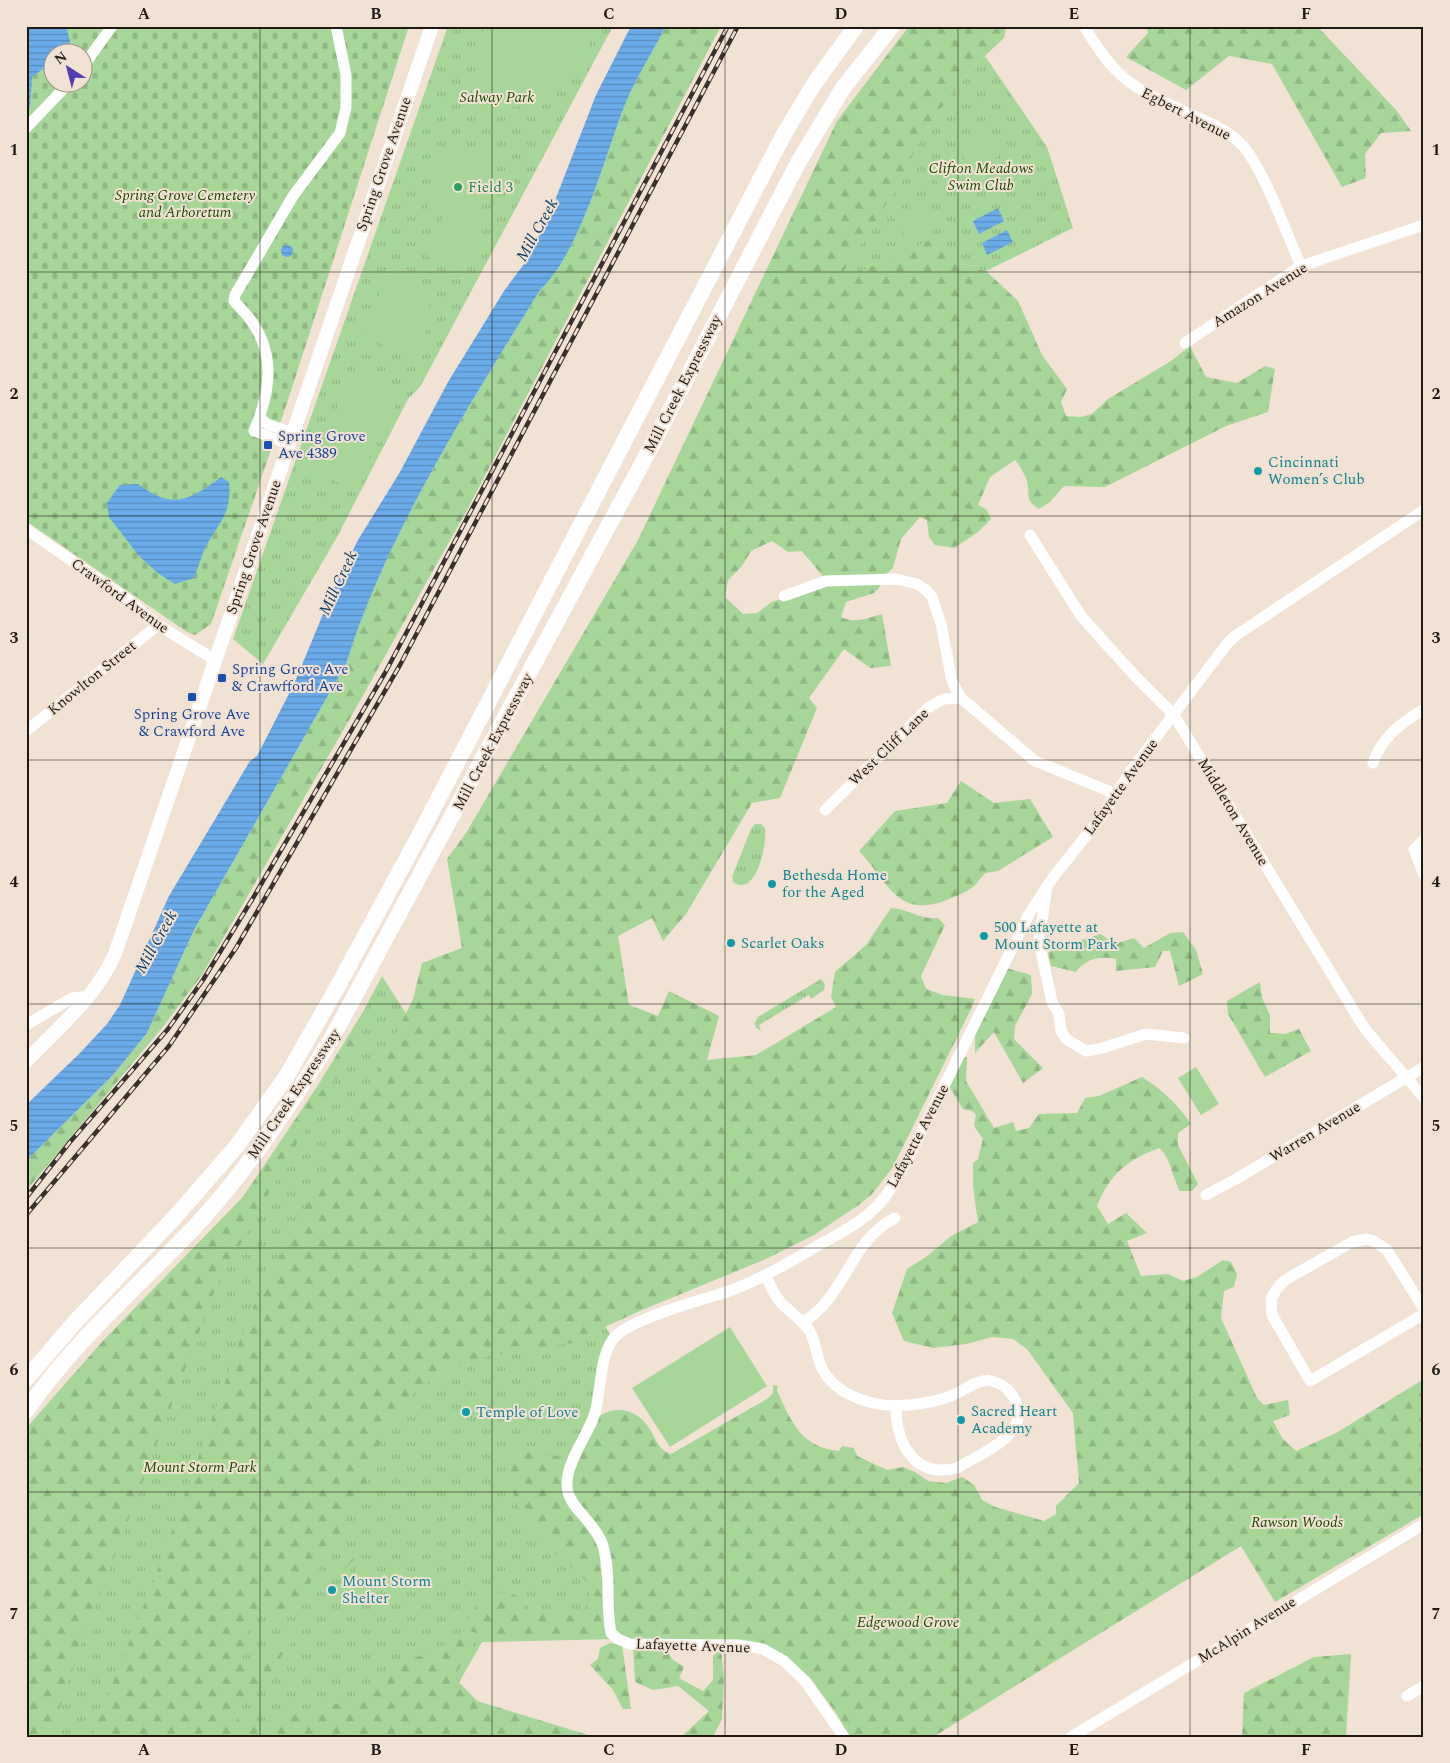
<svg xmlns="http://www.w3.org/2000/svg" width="1450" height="1763" viewBox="0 0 1450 1763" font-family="Spectral,serif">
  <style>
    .grass { fill: url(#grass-tufts) }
    .forest { fill: url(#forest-firs) }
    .cemetery { fill: url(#cemetery-stones); fill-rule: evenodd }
    .garden { fill: url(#garden-furrows) }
    .pitch { fill: #a6d698 }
    .water { fill: url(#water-rules) }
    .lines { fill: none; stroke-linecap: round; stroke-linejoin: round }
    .minor { stroke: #fff; stroke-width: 11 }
    .major { stroke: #fff; stroke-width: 14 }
    .highway { stroke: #fff; stroke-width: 16 }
    .rail-casing { stroke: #39312b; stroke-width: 4.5 }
    .rail { stroke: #f2e2d4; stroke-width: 2.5; stroke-dasharray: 8; stroke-linecap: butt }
    .grid { fill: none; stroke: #1f1914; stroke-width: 1; stroke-opacity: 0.55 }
    .leisure-dot { fill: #2e9e5b; stroke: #f2e2d4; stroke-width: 2 }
    .transit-dot { fill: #1a4fb4; stroke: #f2e2d4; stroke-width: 2 }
    .culture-dot { fill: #0f9aa8; stroke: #f2e2d4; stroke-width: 2 }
    .labels { text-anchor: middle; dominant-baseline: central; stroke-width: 4; stroke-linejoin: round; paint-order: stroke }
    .park-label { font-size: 15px; font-style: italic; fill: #164a00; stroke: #f2e2d4 }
    .street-label { font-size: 15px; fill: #1f1914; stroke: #f2e2d4 }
    .leisure-label { font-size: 15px; fill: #27864d; stroke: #f2e2d4; text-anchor: start }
    .transit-label { font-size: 15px; fill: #164399; stroke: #f2e2d4; text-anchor: start }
    .culture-label { font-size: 15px; fill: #0d838f; stroke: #f2e2d4; text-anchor: start }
    .water-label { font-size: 16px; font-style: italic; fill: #0b3b64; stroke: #f2e2d4 }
    .neatline { fill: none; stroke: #1f1914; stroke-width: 2 }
    .grid-label { font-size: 16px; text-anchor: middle; font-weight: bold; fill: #1f1914 }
  </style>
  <defs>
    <pattern id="grass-tufts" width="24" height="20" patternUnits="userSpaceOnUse" patternTransform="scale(1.25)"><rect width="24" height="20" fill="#a6d698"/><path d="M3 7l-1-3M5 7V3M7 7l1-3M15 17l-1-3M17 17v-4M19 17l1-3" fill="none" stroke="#8eb782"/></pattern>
    <pattern id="forest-firs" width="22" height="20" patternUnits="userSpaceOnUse" patternTransform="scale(1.25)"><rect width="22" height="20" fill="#a6d698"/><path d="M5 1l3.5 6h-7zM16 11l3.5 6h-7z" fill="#8eb782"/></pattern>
    <pattern id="cemetery-stones" width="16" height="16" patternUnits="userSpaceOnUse" patternTransform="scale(1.25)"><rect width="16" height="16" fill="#a6d698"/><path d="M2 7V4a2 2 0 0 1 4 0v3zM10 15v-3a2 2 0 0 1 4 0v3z" fill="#8eb782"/></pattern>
    <pattern id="garden-furrows" width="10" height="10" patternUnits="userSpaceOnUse" patternTransform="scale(1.25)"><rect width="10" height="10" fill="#a6d698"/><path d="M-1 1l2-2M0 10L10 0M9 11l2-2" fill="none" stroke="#8eb782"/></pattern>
    <pattern id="water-rules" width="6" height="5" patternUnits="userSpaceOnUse" patternTransform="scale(1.25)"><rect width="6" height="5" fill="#6babea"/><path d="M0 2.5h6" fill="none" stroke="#578abc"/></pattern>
  </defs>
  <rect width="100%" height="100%" fill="#f2e2d4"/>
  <g class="grass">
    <polygon points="448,26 613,26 420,387 408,399 337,537 263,664 233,639"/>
    <polygon points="985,56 1047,147 1073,228 986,271 956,261 836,282 905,174 921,135 974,66"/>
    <path d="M755 824H761L765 828C767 843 757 898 733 882L732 877 751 829Z"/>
    <polygon points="382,976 613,1339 595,1411 572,1463 618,1639 482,1642 428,1737 26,1737 26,1432 30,1424 103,1341 243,1197 317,1087 363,1012"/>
    <polygon points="821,979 825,984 824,990 811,999 809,995 759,1025 761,1031 756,1028 755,1023 758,1017"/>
  </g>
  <g class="forest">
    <path d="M666 26H721L467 510 352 715 202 975 162 1028 26 1191V1161L113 1075 147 1033 194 930 346 664C387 533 468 407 540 290 578 255 603 164 621 115 632 84 651 55 666 26Z"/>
    <path d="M909 26H1006L1004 38 974 66 921 135 905 174 837 282 941 235 956 261 986 271 1018 301 1042 355 1067 389 1061 402 1066 416 1081 417 1092 414 1108 399 1171 361 1190 346 1206 377 1237 383 1265 366 1275 369 1268 412 1226 426 1105 487 1064 486 1050 502 1039 509C1023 499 1031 495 1027 481 1025 474 1019 465 1015 460L990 477 978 505 986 509 991 519 978 532 954 548 935 545 929 537 927 520 920 517 901 539 893 568 886 574 826 580 802 551 788 552 772 541 751 551 742 566 728 580 725 597 743 614 757 613 772 602 822 586 879 583 880 587 874 593 846 602 841 617C855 624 867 618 882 614L891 666 870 668 844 649 809 698 817 708 780 798 752 803 686 914 663 941 652 918 618 936 629 1005 658 1016 669 991 719 1016 707 1060 756 1055 836 1007 831 997 835 972 866 945 891 908C910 909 919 920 938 918L945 925 921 976 926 989 943 995 975 999 972 1007 893 1167 872 1194 860 1204 814 1235 766 1259 642 1310 596 1331 585 1341 493 1355 460 1365 421 1386 396 1413 383 1435 364 1488 355 1502 344 1528 294 1610 280 1618 263 1612 252 1618 242 1658 250 1669C257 1666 267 1661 272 1656 277 1651 279 1643 284 1638L289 1637 292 1643 280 1658 281 1667 268 1675 267 1680 254 1687 236 1717 245 1727 355 1699 403 1660 443 1651 446 1638H476L454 1677 477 1701 595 1737H91L156 1575 249 1315 366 1094 413 999 422 963 462 948 447 859 466 833 638 540 837 121Z"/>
    <polygon points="1146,26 1317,26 1397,111 1411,131 1381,133 1365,154 1366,178 1342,187 1272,64 1229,56 1186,90 1126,57 1148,33"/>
    <path d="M961 781 994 803 1030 799 1053 837 998 871 986 873C980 877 978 883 973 887 966 892 957 896 949 899 897 921 889 882 859 851L895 811 947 803Z"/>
    <path d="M1183 932 1196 950 1203 974 1179 986 1170 951H1163L1155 967 1116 971V959C1099 956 1087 958 1076 972L1051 966 1048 953 1060 943 1065 945 1101 934 1114 944 1134 938 1144 948 1170 933Z"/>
    <polygon points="1006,968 1031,975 1032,994 1015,1026 1014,1039 1043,1068 1023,1083 994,1032 975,1053 975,1034"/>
    <polygon points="1260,982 1262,998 1270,1015 1270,1033 1285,1034 1299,1029 1311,1051 1265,1077 1228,1014 1227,1001"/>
    <polygon points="363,1012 359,1039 288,1159 217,1285 82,1642 50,1737 26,1737 26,1432 30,1424 103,1341 243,1197 317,1087"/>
    <path d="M967 1057 966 1081 994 1128 1013 1122 1016 1131 1029 1128 1039 1114 1077 1113 1085 1098 1099 1096 1142 1077C1163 1090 1177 1104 1191 1124L1178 1133V1145L1198 1184 1192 1191H1180C1173 1179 1170 1156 1159 1148 1127 1160 1110 1174 1097 1206L1108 1224 1126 1213 1147 1233 1127 1241 1141 1276 1168 1274 1183 1281 1197 1277 1223 1260 1231 1262 1237 1274 1234 1287 1224 1291 1221 1318 1257 1398 1264 1405 1288 1400 1290 1415 1273 1421 1282 1438 1296 1451 1336 1433 1424 1379V1514L1275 1602 1241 1546 933 1737H850L836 1713 811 1679 775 1651 634 1640 614 1632 606 1553 575 1499 572 1486 573 1474 598 1417C614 1405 635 1409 647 1425 655 1435 657 1450 671 1454L767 1399 773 1393V1385L778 1386 777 1391C792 1422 800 1447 839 1451L842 1446 854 1448 857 1456 887 1470 903 1467 915 1472 928 1481 946 1483 962 1477 974 1485 982 1500 995 1507 1044 1521 1056 1514V1506L1079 1483 1073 1413 1027 1349 1013 1339 992 1337 966 1344 933 1348 904 1341 892 1313 907 1269 926 1257 951 1236 978 1222 973 1187V1163L978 1159 983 1139 974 1126 976 1115 972 1111 963 1109 949 1086 961 1059Z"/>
    <path d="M517 1447C536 1456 552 1454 572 1458L565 1478 579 1515 599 1548 606 1635 603 1637 493 1638 463 1629C473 1607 490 1584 517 1596 524 1599 527 1603 528 1611L559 1610 581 1621 590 1595 589 1584 526 1524 510 1485 509 1458Z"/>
    <polygon points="610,1643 622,1645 631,1709 623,1709 613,1690 590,1665 598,1659 600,1648"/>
    <polygon points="633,1646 665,1647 672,1659 684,1667 679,1678 703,1691 713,1680 713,1656 721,1649 724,1677 722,1719 713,1737 681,1737 709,1711 678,1686 653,1690 635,1682"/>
    <polygon points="1351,1654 1346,1737 1242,1737 1244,1693 1314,1657"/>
  </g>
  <path class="cemetery" d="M26 26H409L287 403 211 624 195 635 187 632 26 521ZM52 52H82V82H52Z"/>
  <polygon class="garden" points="353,1558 357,1560 347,1576 342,1572"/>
  <g class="pitch">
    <path d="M484 26H598C591 40 582 66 572 78 547 105 503 113 469 107Z"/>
    <polygon points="984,132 998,156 987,163 973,139"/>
    <polygon points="969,141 983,165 972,172 958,148"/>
    <path d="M492 144C491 170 493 190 468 203L490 213 466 272 426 256 446 210 428 209 434 153Z"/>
    <polygon points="954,150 968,174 957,181 943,157"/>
    <polygon points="938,159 953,183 942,190 927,166"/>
    <polygon points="920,200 933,224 922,230 908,206"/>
    <polygon points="904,208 918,232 907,239 893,215"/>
    <path d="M389 275C444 295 435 318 412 360L361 334Z"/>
    <polygon points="355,372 401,394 353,490 308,468"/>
    <polygon points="1196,1067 1219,1104 1201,1115 1178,1078"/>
    <polygon points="730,1327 767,1386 670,1447 632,1388"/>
  </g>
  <g class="water">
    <polygon points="26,26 66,26 70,41 67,51 52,52 52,62 32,77 30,107 26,111"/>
    <path d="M631 26H666C651 55 632 84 621 115 603 164 578 255 540 290 468 407 387 533 346 664L194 930 147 1033 113 1075 26 1161V1105L79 1054 107 1024 120 1005 169 896 250 761 257 756 294 684 333 590 358 540 400 472 448 382 504 291 524 264 547 221 596 95Z"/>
    <polygon points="998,208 1004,221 979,234 973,221"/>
    <polygon points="1007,230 1013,242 987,255 982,243"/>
    <circle cx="287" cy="251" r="6"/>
    <path d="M221 477 229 482C232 514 219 522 205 548 201 557 198 568 194 578L175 584 159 574 139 556 109 517 107 503 120 485 138 484C172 510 189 501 221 477Z"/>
  </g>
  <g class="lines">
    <g class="minor">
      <path d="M1084 26C1117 82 1134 88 1190 114 1207 122 1226 129 1240 143 1262 164 1287 235 1301 266"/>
      <polyline points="82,68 112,26"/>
      <polyline points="26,128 70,82"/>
      <polyline points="1185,343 1301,266 1424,225"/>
      <polyline points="260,418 267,424 293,433"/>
      <path d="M289 444 254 431C269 396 276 359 254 325 249 316 241 309 234 301L235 295 293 196 340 133 346 108V75L336 26"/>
      <polyline points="26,529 127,599 158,625 215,660"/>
      <polyline points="1030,535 1081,616 1134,675 1174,715 1365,1029 1424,1098"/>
      <polyline points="784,596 826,581 896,579 917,584 926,590 932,597 941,624 952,681 961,698 1035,761 1116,794"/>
      <polyline points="26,731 158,625"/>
      <path d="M1373 763C1382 737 1401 723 1424 709"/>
      <polyline points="825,810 929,707 944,699 961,698"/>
      <polyline points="1424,840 1414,849 1424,875"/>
      <polyline points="1047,886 1039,942 1052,1002 1059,1014 1061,1031 1066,1039 1086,1051 1099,1049 1146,1034 1184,1038"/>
      <polyline points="26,1025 72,998 90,996"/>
      <polyline points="1206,1195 1236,1179 1424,1067"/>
      <path d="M766 1276C770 1285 774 1295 781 1303 790 1312 801 1319 809 1330 816 1341 816 1354 821 1366 833 1394 868 1405 896 1406"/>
      <polyline points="1424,1309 1387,1250 1374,1241 1366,1239 1352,1242 1285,1280 1276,1290 1271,1299 1272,1315 1310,1381 1424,1314"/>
      <path d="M803 1322C845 1298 850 1240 895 1218"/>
      <path d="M988 1380C1001 1383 1009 1388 1015 1400 1032 1435 981 1453 957 1468 914 1479 896 1443 896 1406 915 1405 933 1403 951 1396 964 1391 974 1381 988 1380Z"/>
      <polyline points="1407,1696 1424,1686"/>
      <path d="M844 1737 805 1681 784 1661 763 1649 739 1645 630 1644 618 1639 611 1633C605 1604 612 1571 602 1543 594 1521 567 1506 567 1486 566 1462 586 1438 594 1416 602 1392 598 1361 613 1339 626 1321 694 1302 717 1295 754 1284 786 1264 819 1245 840 1233 861 1223 878 1205 894 1188 903 1167 914 1147L1029 914 1054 876 1102 816 1132 769 1227 644 1235 636 1424 510"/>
      <polyline points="1071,1737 1424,1524"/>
    </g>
    <path class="major" d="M26 1061C59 1027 96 997 115 954L432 26"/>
    <g class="highway">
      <polyline points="26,1379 76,1321 175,1217 236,1147 286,1077 339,984 421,832 784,134 814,84 856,26"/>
      <path d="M26 1411C75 1339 144 1282 203 1218 253 1162 294 1099 333 1036L651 447 799 161 843 88 892 26"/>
    </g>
    <defs>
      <g id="rail">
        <polyline points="26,1198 70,1142 168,1029 203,980 253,898 385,673 728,26"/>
        <polyline points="26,1215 169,1046 236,948 400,665 738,26"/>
      </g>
    </defs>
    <use href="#rail" class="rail-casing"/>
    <use href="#rail" class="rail"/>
  </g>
  <path class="grid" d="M260 26V1737M492 26V1737M725 26V1737M958 26V1737M1190 26V1737M26 272H1424M26 516H1424M26 760H1424M26 1004H1424M26 1248H1424M26 1492H1424"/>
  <circle class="leisure-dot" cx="458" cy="187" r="5"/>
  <g class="transit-dot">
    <rect x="263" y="440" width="10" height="10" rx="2.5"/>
    <rect x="217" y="673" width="10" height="10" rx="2.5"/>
    <rect x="187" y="692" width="10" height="10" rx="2.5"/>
  </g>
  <g class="culture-dot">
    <circle cx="1258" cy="471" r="5"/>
    <circle cx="772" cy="884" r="5"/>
    <circle cx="984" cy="936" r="5"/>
    <circle cx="731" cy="943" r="5"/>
    <circle cx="466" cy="1412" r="5"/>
    <circle cx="961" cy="1420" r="5"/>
    <circle cx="332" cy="1590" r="5"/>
  </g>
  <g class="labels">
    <g class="park-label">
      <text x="497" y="97">Salway Park</text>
      <text x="981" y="168">Clifton Meadows<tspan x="981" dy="17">Swim Club</tspan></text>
      <text x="185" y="195">Spring Grove Cemetery<tspan x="185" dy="17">and Arboretum</tspan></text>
      <text x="200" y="1467">Mount Storm Park</text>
      <text x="1297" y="1522">Rawson Woods</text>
      <text x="908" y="1622">Edgewood Grove</text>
    </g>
    <g class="street-label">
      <text transform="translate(1186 114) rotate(27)">Egbert Avenue</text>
      <text transform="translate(384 164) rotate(-71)">Spring Grove Avenue</text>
      <text transform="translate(1260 295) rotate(-32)">Amazon Avenue</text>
      <text transform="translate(683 384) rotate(-63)">Mill Creek Expressway</text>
      <text transform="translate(254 547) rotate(-71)">Spring Grove Avenue</text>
      <text transform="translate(120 596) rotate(36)">Crawford Avenue</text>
      <text transform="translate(92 678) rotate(-39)">Knowlton Street</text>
      <text transform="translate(493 742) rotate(-62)">Mill Creek Expressway</text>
      <text transform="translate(889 747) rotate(-44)">West Cliff Lane</text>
      <text transform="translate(1121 787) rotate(-54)">Lafayette Avenue</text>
      <text transform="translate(1233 812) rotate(59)">Middleton Avenue</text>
      <text transform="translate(294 1094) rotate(-56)">Mill Creek Expressway</text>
      <text transform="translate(1315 1132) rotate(-31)">Warren Avenue</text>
      <text transform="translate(918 1136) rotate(-62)">Lafayette Avenue</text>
      <text transform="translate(1247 1630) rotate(-32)">McAlpin Avenue</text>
      <text transform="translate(693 1646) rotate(2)">Lafayette Avenue</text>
    </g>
    <g class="leisure-label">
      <text x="468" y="187">Field 3</text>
    </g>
    <g class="transit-label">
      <text x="278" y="436">Spring Grove<tspan x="278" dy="17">Ave 4389</tspan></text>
      <text x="232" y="669">Spring Grove Ave<tspan x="232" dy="17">&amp; Crawfford Ave</tspan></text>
      <text x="192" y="714" text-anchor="middle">Spring Grove Ave<tspan x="192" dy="17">&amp; Crawford Ave</tspan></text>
    </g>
    <g class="culture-label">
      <text x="1268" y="462">Cincinnati<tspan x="1268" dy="17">Women’s Club</tspan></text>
      <text x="782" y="875">Bethesda Home<tspan x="782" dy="17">for the Aged</tspan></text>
      <text x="994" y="927">500 Lafayette at<tspan x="994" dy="17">Mount Storm Park</tspan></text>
      <text x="741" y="943">Scarlet Oaks</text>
      <text x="971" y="1411">Sacred Heart<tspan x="971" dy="17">Academy</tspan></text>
      <text x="476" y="1412">Temple of Love</text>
      <text x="342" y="1581">Mount Storm<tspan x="342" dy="17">Shelter</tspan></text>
    </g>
    <g class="water-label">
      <text transform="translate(537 230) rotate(-61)">Mill Creek</text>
      <text transform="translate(338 583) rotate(-65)">Mill Creek</text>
      <text transform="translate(156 942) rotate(-61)">Mill Creek</text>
    </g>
  </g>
  <rect width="1450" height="1763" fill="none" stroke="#f2e2d4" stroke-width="55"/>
  <g transform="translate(68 68) rotate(324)"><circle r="24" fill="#f2e2d4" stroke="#9e9287"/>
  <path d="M0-4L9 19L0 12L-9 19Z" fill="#543bb3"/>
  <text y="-8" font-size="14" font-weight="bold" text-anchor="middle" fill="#1f1914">N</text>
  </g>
  <rect x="28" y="28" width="1394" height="1708" class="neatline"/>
  <g class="grid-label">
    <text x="144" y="19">A</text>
    <text x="376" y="19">B</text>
    <text x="609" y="19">C</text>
    <text x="841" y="19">D</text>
    <text x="1074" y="19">E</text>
    <text x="1306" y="19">F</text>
    <text x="14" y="155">1</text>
    <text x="1436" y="155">1</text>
    <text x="14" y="399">2</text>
    <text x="1436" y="399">2</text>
    <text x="14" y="643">3</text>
    <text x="1436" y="643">3</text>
    <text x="14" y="887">4</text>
    <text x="1436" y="887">4</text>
    <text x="14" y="1131">5</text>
    <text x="1436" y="1131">5</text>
    <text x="14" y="1375">6</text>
    <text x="1436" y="1375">6</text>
    <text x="14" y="1619">7</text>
    <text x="1436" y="1619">7</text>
    <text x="144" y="1755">A</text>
    <text x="376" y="1755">B</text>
    <text x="609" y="1755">C</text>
    <text x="841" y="1755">D</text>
    <text x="1074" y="1755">E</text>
    <text x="1306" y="1755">F</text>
  </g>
</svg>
